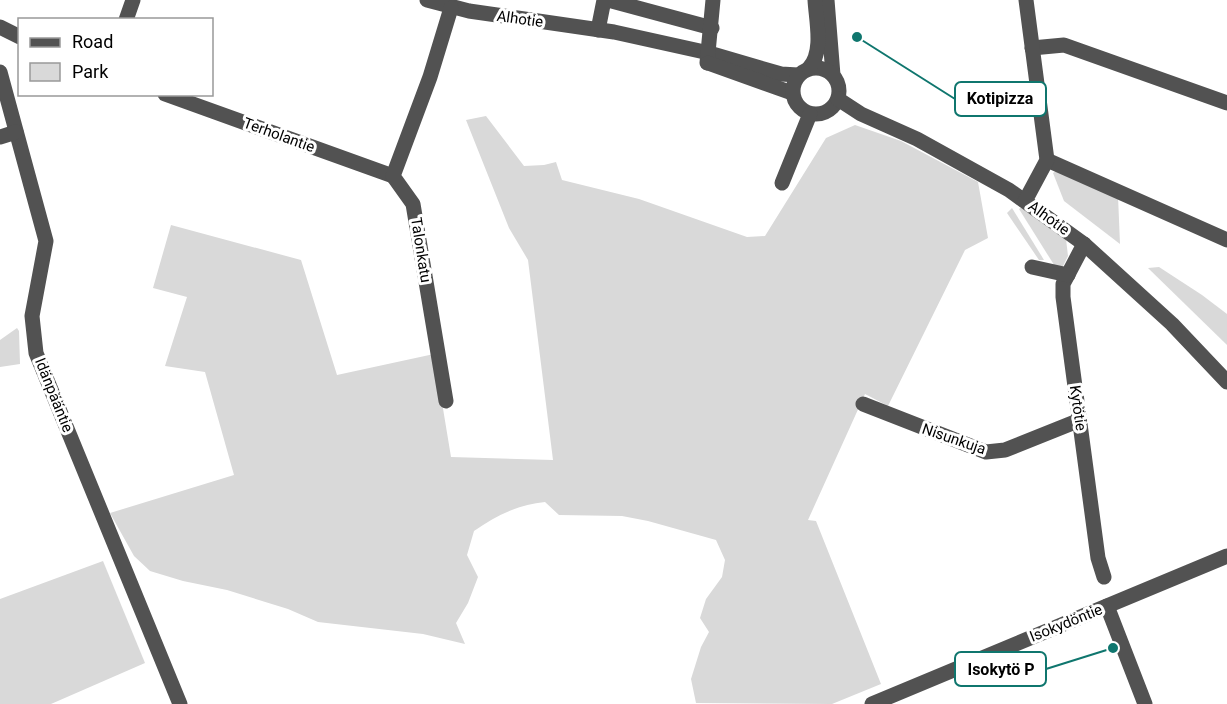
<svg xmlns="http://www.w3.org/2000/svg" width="1227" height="704" viewBox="0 0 1227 704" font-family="Roboto,sans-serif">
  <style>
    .green { fill: #d9d9d9 }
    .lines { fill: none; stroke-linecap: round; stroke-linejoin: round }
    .minor { stroke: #525252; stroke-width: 15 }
    .labels { text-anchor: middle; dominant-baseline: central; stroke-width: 6; stroke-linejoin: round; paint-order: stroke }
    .street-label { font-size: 15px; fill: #000; stroke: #fff }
    .leader { fill: none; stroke: #0f766e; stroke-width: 2 }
    .callout-dot { fill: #0f766e; stroke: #fff; stroke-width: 2 }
    .callout { fill: #fff; stroke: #0f766e; stroke-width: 2 }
    .callout-label { font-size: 16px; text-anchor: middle; font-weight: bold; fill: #000 }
  </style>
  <rect width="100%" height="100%" fill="#fff"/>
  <g class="green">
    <path d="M486 116 524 166 544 165 556 162 562 180 639 199 747 237 765 236 826 138 855 125 901 141 978 182 988 238 965 250 888 406 865 394 808 520 816 521 881 684 832 704 696 703 691 679 701 647 709 632 700 618 706 599 722 577 725 560 716 540 648 521 622 516 559 515 545 502C517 505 497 515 474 531L467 555 478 577 468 603 456 623 465 644 423 634 318 622 288 609 227 590 183 581 150 571 134 556 110 513 234 475 205 372 165 366 187 297 153 288 171 225 301 260 337 375 434 354 451 457 553 460 528 260 509 228 466 120Z"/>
    <polygon points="1059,169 1118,196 1120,244 1064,201 1053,173"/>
    <polygon points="1022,207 1066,239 1068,256 1062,268 1056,268 1019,209"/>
    <polygon points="1012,208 1044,260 1039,260 1007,213"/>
    <polygon points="1159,267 1202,295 1227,314 1227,345 1148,268"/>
    <polygon points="17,328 19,331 20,364 0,367 0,340"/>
    <polygon points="103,561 145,663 51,704 0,704 0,599"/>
  </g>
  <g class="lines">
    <g class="minor">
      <polyline points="427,0 469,11 614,32 709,53 781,74 798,75"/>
      <polyline points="608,0 712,28"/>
      <polyline points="827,0 833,75"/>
      <polyline points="126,20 133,0"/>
      <polyline points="0,27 20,37"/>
      <polyline points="598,30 604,0"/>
      <polyline points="1032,48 1064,45 1227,103"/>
      <polyline points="707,63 713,0"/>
      <polyline points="708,63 792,93"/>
      <circle cx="816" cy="91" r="23"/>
      <path d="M809 68C824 52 816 20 815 0"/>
      <polyline points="0,72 46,241 32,316 36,353 180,704"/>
      <polyline points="165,94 393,176"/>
      <polyline points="838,99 861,114 917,139 1009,190 1084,244 1172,324 1227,382"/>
      <polyline points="0,137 16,132"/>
      <polyline points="1047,160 1227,240"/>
      <polyline points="782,183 810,114"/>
      <polyline points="1025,201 1047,160 1026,0"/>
      <polyline points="1084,244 1063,284 1063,297 1098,558 1104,577"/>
      <polyline points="1032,267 1068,275"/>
      <polyline points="446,401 413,204 393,176 430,77 451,8"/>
      <polyline points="863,404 986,452 1005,450 1080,420"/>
      <polyline points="1107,606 1145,704"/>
      <polyline points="872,704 1227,556"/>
    </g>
  </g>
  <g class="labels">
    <g class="street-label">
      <text transform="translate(520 19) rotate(8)">Alhotie</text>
      <text transform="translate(279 135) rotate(20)">Terholantie</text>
      <text transform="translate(1049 218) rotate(36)">Alhotie</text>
      <text transform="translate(421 250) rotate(81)">Talonkatu</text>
      <text transform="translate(54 395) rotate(68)">Idänpääntie</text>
      <text transform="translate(1078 408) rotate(82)">Kytötie</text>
      <text transform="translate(954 439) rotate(19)">Nisunkuja</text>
      <text transform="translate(1066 623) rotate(-22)">Isokydöntie</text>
    </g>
  </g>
  <path class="leader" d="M857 37L955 99M1113 648L1046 669"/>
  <g class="callout-dot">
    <circle cx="857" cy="37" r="6"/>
    <circle cx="1113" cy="648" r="6"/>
  </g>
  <g class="callout">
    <rect x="955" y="82" width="91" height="34" rx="6"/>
    <rect x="955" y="652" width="91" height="34" rx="6"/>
  </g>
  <g class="callout-label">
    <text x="1000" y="104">Kotipizza</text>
    <text x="1001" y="675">Isokytö P</text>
  </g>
  <rect x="18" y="18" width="195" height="78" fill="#ffffff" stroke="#999999" stroke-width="1.5"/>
  <rect x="30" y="38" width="30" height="9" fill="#525252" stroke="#999999" stroke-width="1.5"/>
  <text x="72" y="48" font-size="18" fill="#000000">Road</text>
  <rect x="30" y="63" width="30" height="18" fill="#d9d9d9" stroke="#999999" stroke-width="1.5"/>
  <text x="72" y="78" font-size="18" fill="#000000">Park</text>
</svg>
